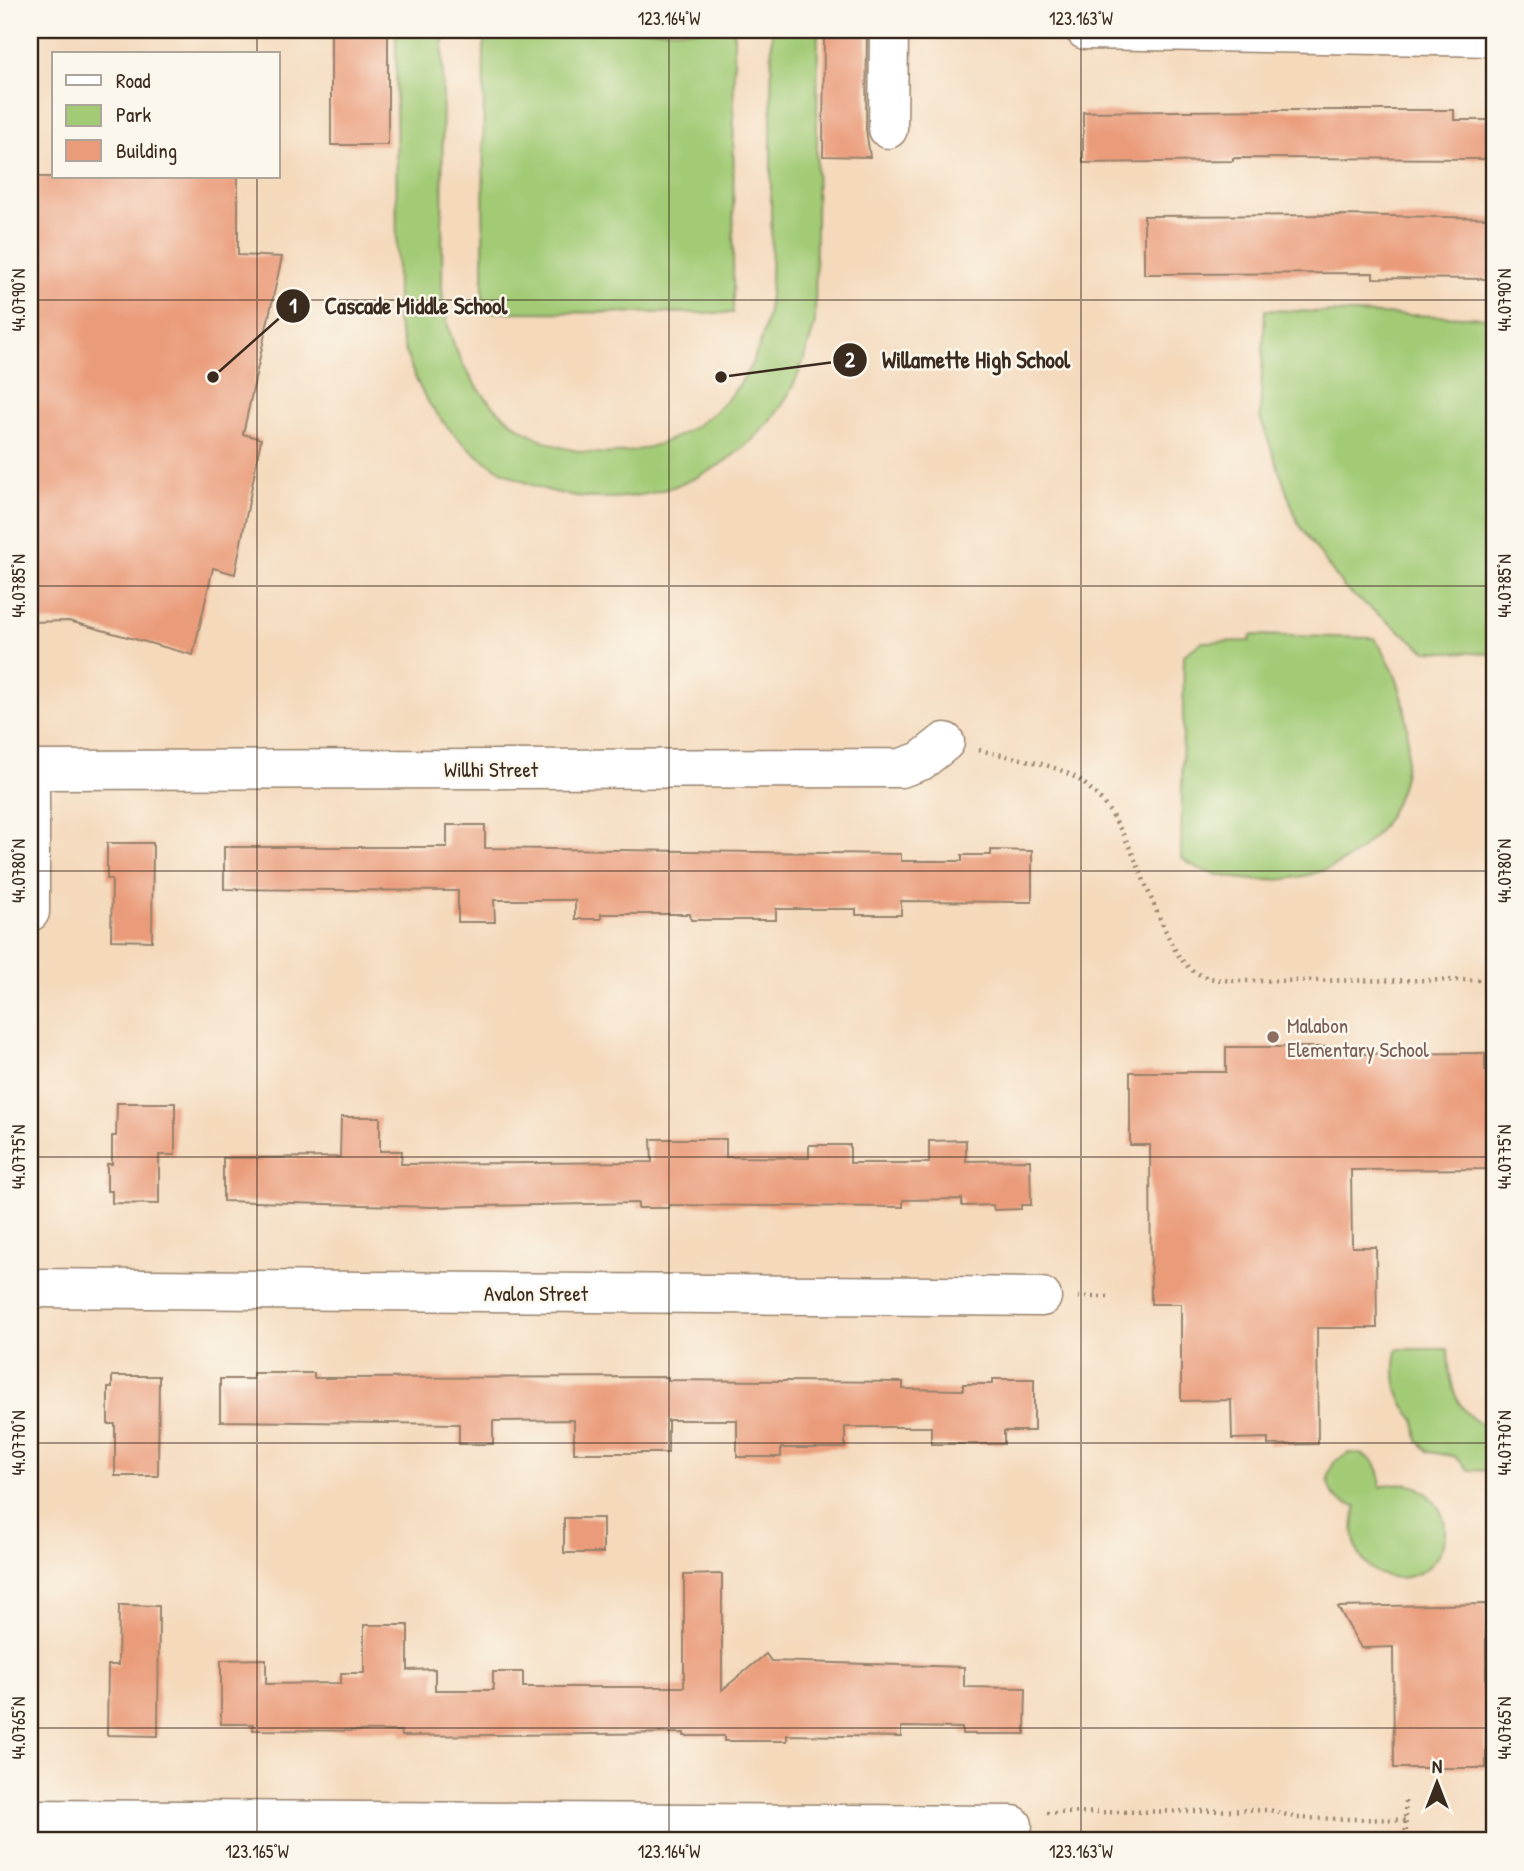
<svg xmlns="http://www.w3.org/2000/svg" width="1524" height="1871" viewBox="0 0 1524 1871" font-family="'Patrick Hand',sans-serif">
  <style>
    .green { fill: #a3cb76; stroke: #6f7a4a; stroke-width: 2 }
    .building { fill: #ea9b79 }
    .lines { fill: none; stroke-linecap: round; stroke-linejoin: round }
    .minor-casing { stroke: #98826c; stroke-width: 41 }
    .path { stroke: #98826c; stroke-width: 4.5; stroke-dasharray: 2 5; stroke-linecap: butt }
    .minor { stroke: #fff; stroke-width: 38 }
    .ticks { fill: none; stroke: #3b2a1e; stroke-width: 2; stroke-opacity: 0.45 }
    .education-dot { fill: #8d6e63; stroke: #fbf7ec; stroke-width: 2.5 }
    .labels { text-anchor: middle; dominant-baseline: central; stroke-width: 5; stroke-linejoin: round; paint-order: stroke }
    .street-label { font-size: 21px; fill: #3b2a1e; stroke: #fbf7ec }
    .education-label { font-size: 21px; fill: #785e54; stroke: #fbf7ec; text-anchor: start }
    .leader { fill: none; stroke: #3b2a1e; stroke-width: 2.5 }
    .callout-dot { fill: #3b2a1e; stroke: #fbf7ec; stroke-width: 2.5 }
    .mark-label { font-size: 21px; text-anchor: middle; font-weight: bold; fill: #fff }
    .callout-label { font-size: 23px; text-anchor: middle; font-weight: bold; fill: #3b2a1e; stroke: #fbf7ec; stroke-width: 5; stroke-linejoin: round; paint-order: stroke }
    .neatline { fill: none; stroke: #3b2a1e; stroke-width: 2.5 }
    .ticks-label { font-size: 18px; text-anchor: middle; fill: #3b2a1e }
  </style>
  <rect width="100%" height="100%" fill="#fbf7ec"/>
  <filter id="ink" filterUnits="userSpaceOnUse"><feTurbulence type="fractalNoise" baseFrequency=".0143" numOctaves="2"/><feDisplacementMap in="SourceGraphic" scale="14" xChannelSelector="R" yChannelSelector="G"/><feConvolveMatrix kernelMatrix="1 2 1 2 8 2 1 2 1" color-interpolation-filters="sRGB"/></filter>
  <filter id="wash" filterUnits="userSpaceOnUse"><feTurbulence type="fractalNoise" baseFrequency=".00686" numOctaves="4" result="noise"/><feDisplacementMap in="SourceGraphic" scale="28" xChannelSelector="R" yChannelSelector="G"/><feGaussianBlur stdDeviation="1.57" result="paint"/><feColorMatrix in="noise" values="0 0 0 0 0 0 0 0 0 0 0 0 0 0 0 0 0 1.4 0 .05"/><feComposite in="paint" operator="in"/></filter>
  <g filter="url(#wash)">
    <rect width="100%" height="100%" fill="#f4d9bb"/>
    <g class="green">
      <path d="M396 30H443L442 288C450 414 574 496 689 430 716 414 740 390 753 361 777 311 771 254 771 200 771 143 771 86 772 30H818L815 323C806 355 796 388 775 415 687 525 522 527 436 413 415 386 405 353 397 321Z"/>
      <polygon points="484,30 734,30 733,313 483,312"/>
      <polygon points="1265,310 1494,318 1494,654 1426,651 1344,588 1298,523 1260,417"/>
      <path d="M1251 635 1374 638C1420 697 1422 799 1360 850 1333 873 1290 882 1255 880 1228 878 1202 874 1181 858L1184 655 1202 642 1250 641Z"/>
      <path d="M1397 1349H1448C1449 1384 1455 1418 1494 1429V1471L1469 1470 1454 1456 1429 1452 1418 1441 1415 1420C1395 1398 1392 1378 1397 1349Z"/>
      <path d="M1349 1453C1371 1453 1382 1466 1380 1487 1398 1481 1415 1482 1429 1496 1441 1508 1448 1523 1444 1540 1428 1603 1334 1584 1357 1506 1332 1503 1321 1485 1334 1462Z"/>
    </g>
    <g id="blocks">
      <g class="building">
        <rect x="331" y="30" width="57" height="115"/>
        <polygon points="824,30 867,30 866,129 870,157 823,156"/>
        <polygon points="1281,110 1454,110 1454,120 1494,120 1494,159 1233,158 1233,161 1083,163 1083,112"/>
        <polygon points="30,177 238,177 238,255 282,257 243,434 261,439 235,574 213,568 193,655 69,621 30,622"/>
        <polygon points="1341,215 1494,218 1494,279 1373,278 1373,273 1144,274 1144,216"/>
        <polygon points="447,825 485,825 485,848 901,854 901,861 962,861 962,855 991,855 991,850 1032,851 1032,902 901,901 901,915 856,915 856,909 776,909 776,920 691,920 690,914 601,914 601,919 575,919 575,900 494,900 495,922 458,922 458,891 224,889 224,847 447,847"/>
        <polygon points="107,843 153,843 152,941 111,940 112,879 107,879"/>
        <polygon points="1226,1047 1343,1047 1343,1054 1485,1053 1485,1071 1494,1071 1494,1169 1351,1170 1352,1247 1376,1247 1377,1328 1317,1328 1318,1444 1268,1445 1268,1438 1232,1439 1231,1400 1181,1401 1181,1304 1151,1304 1150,1145 1130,1145 1130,1072 1226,1072"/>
        <polygon points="117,1103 175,1103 175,1155 159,1155 159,1204 112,1203 112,1191 107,1191 107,1164 112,1164 112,1136 116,1136"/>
        <polygon points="341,1117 380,1117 380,1151 402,1151 401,1164 652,1162 651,1139 726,1139 726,1157 809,1158 809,1145 850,1145 850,1163 929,1163 929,1141 966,1140 966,1161 1030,1160 1031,1205 1021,1205 1021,1209 994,1210 993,1205 962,1206 962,1199 903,1200 903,1207 669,1205 669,1208 638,1208 638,1203 432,1207 223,1201 223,1158 340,1157"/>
        <polygon points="253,1373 314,1373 314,1378 668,1377 668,1380 903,1382 903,1389 963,1390 963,1384 993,1384 993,1379 1034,1379 1034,1431 1004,1431 1004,1444 931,1444 931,1427 845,1427 845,1448 781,1448 781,1457 737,1457 737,1420 668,1420 668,1453 574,1453 574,1420 493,1421 493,1444 459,1444 459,1424 220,1421 220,1379 253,1379"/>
        <polygon points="112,1376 159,1376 158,1476 115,1476 115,1424 108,1424 108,1388 112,1388"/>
        <rect x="564" y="1518" width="39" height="35"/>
        <polygon points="722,1574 722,1690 766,1654 771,1661 964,1667 964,1687 1026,1688 1025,1734 962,1734 962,1728 901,1727 901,1737 787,1735 787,1741 724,1741 724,1736 684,1736 684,1733 402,1736 401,1731 253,1730 253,1724 221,1724 221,1660 266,1659 266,1684 341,1683 341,1673 364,1673 364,1625 408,1625 408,1670 435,1669 435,1690 493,1690 493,1672 523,1672 523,1687 684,1687 684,1575"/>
        <polygon points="1486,1604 1486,1768 1394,1768 1393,1647 1361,1648 1338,1607"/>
        <polygon points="119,1605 159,1606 158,1736 107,1735 108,1665 118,1665"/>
      </g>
    </g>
  </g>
  <g filter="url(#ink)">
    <use href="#blocks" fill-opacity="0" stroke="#98826c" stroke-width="2"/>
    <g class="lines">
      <defs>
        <g id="minor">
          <polyline points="1085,30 1494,37"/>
          <polyline points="888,129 889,30"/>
          <polyline points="30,770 901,768 921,761 945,742"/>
          <polyline points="30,912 30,770"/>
          <polyline points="30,1288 1042,1297"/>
          <polyline points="30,1819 1013,1825"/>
        </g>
      </defs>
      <use href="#minor" class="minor-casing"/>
      <g class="path">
        <path d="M979 750C1011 758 1055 762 1082 782 1123 813 1140 876 1161 921 1169 938 1177 959 1192 970 1204 979 1220 980 1234 981L1494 980"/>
        <polyline points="1078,1297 1110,1297"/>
        <polyline points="1405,1801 1406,1841"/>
        <polyline points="1047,1813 1270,1810 1297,1818 1406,1820"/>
      </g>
      <use href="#minor" class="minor"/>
    </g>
  </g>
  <path class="ticks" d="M257 30V54M669 30V1841M1081 30V1841M1492 30V1841M257 177V1841M30 300H1494M30 586H1494M30 871H1494M30 1157H1494M30 1443H1494M30 1728H1494"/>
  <circle class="education-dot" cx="1273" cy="1037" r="7"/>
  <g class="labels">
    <g class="street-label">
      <text x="491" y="769">Willhi Street</text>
      <text x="536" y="1293">Avalon Street</text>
    </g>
    <g class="education-label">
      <text x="1287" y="1025">Malabon<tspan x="1287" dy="24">Elementary School</tspan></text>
    </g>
  </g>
  <path class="leader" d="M213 377L293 306M721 377L850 360"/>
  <g class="callout-dot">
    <circle cx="213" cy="377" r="7"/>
    <circle cx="721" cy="377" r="7"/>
    <circle cx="293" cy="306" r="18"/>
    <circle cx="850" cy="360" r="18"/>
  </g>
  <g class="mark-label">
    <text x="293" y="313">1</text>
    <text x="850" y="367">2</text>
  </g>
  <g class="callout-label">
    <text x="416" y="314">Cascade Middle School</text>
    <text x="976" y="368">Willamette High School</text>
  </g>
  <rect width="1524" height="1871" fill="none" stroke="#fbf7ec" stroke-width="77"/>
  <rect x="52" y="52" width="228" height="126" fill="#fbf7ec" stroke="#aea59a" stroke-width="2"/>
  <rect x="66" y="75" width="35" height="10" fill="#ffffff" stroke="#aea59a" stroke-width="2"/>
  <text x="116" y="88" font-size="21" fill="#3b2a1e">Road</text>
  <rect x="66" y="105" width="35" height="21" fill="#a3cb76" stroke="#aea59a" stroke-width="2"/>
  <text x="116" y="122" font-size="21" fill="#3b2a1e">Park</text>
  <rect x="66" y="140" width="35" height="21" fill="#ea9b79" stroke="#aea59a" stroke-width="2"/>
  <text x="116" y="158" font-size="21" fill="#3b2a1e">Building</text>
  <g transform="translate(1437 1783)" stroke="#fbf7ec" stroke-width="5" paint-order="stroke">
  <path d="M0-5L12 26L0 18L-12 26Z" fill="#3b2a1e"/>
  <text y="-10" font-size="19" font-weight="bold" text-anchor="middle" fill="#3b2a1e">N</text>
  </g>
  <rect x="38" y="38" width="1448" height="1794" class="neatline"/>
  <g class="ticks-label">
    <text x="669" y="25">123.164°W</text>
    <text x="1081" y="25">123.163°W</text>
    <text transform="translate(19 300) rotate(-90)" y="6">44.0790°N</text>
    <text transform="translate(1505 300) rotate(-90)" y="6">44.0790°N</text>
    <text transform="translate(19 586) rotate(-90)" y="6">44.0785°N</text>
    <text transform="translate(1505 586) rotate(-90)" y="6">44.0785°N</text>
    <text transform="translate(19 871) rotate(-90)" y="6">44.0780°N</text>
    <text transform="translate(1505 871) rotate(-90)" y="6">44.0780°N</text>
    <text transform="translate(19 1157) rotate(-90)" y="6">44.0775°N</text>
    <text transform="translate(1505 1157) rotate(-90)" y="6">44.0775°N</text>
    <text transform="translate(19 1443) rotate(-90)" y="6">44.0770°N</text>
    <text transform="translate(1505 1443) rotate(-90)" y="6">44.0770°N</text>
    <text transform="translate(19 1728) rotate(-90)" y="6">44.0765°N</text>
    <text transform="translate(1505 1728) rotate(-90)" y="6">44.0765°N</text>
    <text x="257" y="1858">123.165°W</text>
    <text x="669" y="1858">123.164°W</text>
    <text x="1081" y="1858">123.163°W</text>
  </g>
</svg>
